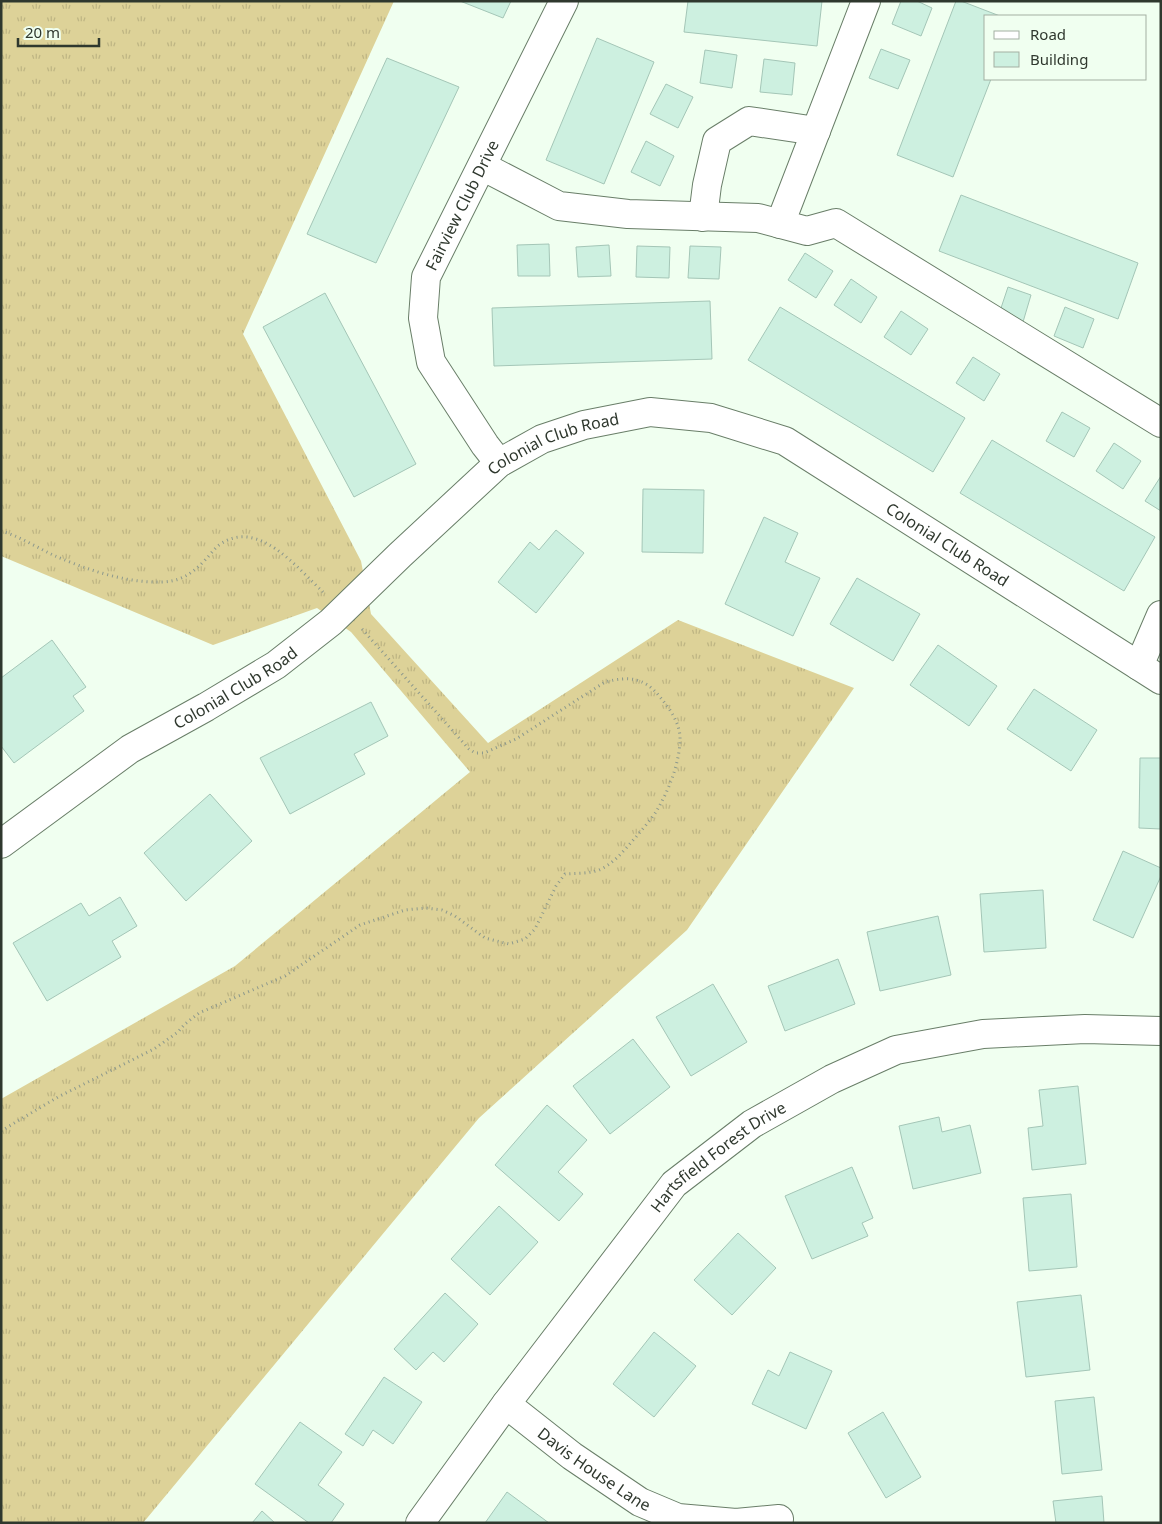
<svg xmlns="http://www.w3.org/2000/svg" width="1162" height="1524" viewBox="0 0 1162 1524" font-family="'Noto Sans',sans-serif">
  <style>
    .grass { fill: url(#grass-tufts) }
    .building { fill: #cdf0e0; stroke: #a4c6b7 }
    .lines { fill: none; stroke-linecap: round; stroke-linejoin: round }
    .minor-casing { stroke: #697e68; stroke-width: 30 }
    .path { stroke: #8c988c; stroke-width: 3; stroke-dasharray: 1 4; stroke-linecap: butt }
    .minor { stroke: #fff; stroke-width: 28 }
    .labels { text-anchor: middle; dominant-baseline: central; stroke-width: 4.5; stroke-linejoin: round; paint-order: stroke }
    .street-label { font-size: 16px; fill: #2f382e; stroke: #f0fff0 }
  </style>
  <defs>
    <pattern id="grass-tufts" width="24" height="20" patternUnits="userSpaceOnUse" patternTransform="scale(1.25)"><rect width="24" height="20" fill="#ddd298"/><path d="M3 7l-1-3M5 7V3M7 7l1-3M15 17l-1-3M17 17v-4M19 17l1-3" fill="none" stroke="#beb583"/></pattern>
  </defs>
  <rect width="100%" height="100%" fill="#f0fff0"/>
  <polygon class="grass" points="1,1 394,1 243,334 361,561 371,614 488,743 678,620 854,688 687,930 479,1118 143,1523 1,1523 1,1099 235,966 470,772 351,632 317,608 213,645 1,556"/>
  <g class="building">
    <polygon points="460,1 511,1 503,18"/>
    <polygon points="688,1 822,1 817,46 684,32"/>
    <polygon points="901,1 917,1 932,8 921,36 892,24"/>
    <polygon points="956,1 961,1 1000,16 986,16 986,79 991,79 953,177 897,155"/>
    <polygon points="597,38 654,62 604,184 546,160"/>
    <polygon points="881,49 910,60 898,89 869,78"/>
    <polygon points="705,50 737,55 732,88 700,83"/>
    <polygon points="387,58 459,87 376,263 307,234"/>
    <polygon points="764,59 795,63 792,95 760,92"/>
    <polygon points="666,84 693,97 678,128 650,114"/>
    <polygon points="646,141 674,156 660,186 631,172"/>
    <polygon points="961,195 1138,263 1118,319 939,251"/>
    <polygon points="549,244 550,276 518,276 517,245"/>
    <polygon points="609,245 611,276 578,277 576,247"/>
    <polygon points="637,246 670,247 669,278 636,277"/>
    <polygon points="690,246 721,247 719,279 688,278"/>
    <polygon points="805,253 833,271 816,298 788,280"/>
    <polygon points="851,279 877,297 861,323 834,305"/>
    <polygon points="1008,287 1031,295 1023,322 999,314"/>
    <polygon points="325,293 416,464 354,497 263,327"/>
    <polygon points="710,301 712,359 494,366 492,308"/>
    <polygon points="780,307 965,418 933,472 748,360"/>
    <polygon points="1065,307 1094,319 1083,348 1054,336"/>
    <polygon points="901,311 928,329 911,355 884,337"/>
    <polygon points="973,357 1000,374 984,401 956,383"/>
    <polygon points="1062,412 1090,428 1074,457 1046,441"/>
    <polygon points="992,440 1155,537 1124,591 960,493"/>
    <polygon points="1114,443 1141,461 1123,489 1096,471"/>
    <polygon points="1161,476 1161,511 1145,501"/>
    <polygon points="643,489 704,490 703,553 642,552"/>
    <polygon points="764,517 798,533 785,562 820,578 793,636 725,604"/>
    <polygon points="556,530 584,553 536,613 498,582 530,542 539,550"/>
    <polygon points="857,578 920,614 893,661 830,624"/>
    <polygon points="52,640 86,687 73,696 84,711 14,763 1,746 1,678"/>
    <polygon points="938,645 997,686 969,726 910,685"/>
    <polygon points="1034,689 1097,730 1071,771 1007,729"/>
    <polygon points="371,702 388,736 354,754 365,774 290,814 260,758"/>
    <polygon points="1140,758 1161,758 1161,829 1139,828"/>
    <polygon points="210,794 252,841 186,901 144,853"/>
    <polygon points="1123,851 1161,868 1161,876 1133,938 1093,920"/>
    <polygon points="1043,890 1046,948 984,952 980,894"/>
    <polygon points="120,897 137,926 112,941 121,957 47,1001 13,943 81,903 89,916"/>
    <polygon points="938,916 951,975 880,991 867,932"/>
    <polygon points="838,959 855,1004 785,1031 768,986"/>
    <polygon points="713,984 747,1042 691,1076 656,1017"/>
    <polygon points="633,1039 670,1087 610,1134 573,1086"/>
    <polygon points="1078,1086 1086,1164 1032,1170 1028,1128 1043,1126 1039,1090"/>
    <polygon points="547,1105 587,1140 558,1172 583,1194 559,1221 495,1165"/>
    <polygon points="939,1117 942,1132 970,1125 981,1173 913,1189 899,1126"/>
    <polygon points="852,1167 873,1218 862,1223 868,1236 812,1259 785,1196"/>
    <polygon points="1071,1194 1077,1267 1029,1271 1023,1198"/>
    <polygon points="499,1206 538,1242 490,1295 451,1259"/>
    <polygon points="738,1233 776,1268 732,1315 694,1280"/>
    <polygon points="445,1293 478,1324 444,1362 433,1352 416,1370 394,1349"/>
    <polygon points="1081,1295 1090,1370 1026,1377 1017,1302"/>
    <polygon points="654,1332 696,1366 654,1417 613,1384"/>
    <polygon points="790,1352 832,1371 806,1429 752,1404 768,1370 779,1376"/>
    <polygon points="384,1377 422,1402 393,1444 373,1430 363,1446 345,1434"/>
    <polygon points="1094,1397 1102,1470 1062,1474 1055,1401"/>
    <polygon points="883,1412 921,1477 886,1498 848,1433"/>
    <polygon points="300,1422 342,1452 318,1485 344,1504 331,1523 309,1523 255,1484"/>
    <polygon points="507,1492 549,1523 485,1523"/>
    <polygon points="1102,1496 1104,1523 1056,1523 1053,1501"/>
    <polygon points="262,1511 275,1523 252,1523"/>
  </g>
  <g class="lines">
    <defs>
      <g id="minor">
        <polyline points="482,166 559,206 628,214 758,218 807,231 836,223 1161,423"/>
        <polyline points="703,217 707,185 717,141 749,121 816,131"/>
        <polyline points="780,224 866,1"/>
        <path id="s1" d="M499 463 485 445 431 362 423 318 426 277 564 1"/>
        <polyline points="1139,666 1161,615"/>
        <path id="s2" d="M1 844 130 749 206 707 276 665 331 622 400 555 499 463 542 439 584 425 650 412 711 418 785 441 1161 680"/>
        <path id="s3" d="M506 1404 572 1456 640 1502 678 1518 736 1523 779 1519"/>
        <path id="s4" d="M420 1523 506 1404 674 1184 752 1124 832 1079 896 1050 983 1034 1085 1029 1161 1031"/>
      </g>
    </defs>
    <use href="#minor" class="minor-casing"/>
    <g class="path">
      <path d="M1 531C19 536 36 547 53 555 85 569 125 583 160 582 180 582 192 574 206 559 210 555 214 549 219 545 258 517 297 568 323 592"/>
      <path d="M1 1131 58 1097 154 1049 178 1032 185 1024 199 1013 285 976 360 925 405 910 426 908 442 910 455 916 485 938 509 944 525 939 535 929 556 886 565 874C576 873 588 874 599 870 615 863 625 849 636 837 643 828 652 819 657 810 669 790 679 764 680 741 681 724 670 709 660 697 644 677 629 676 605 682L516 739 484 753H475L469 749 362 629"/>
    </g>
    <use href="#minor" class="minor"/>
  </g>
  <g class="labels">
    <g class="street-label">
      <text stroke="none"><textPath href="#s1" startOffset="288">Fairview Club Drive</textPath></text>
      <text stroke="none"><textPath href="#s2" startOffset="688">Colonial Club Road</textPath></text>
      <text stroke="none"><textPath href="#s2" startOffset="1122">Colonial Club Road</textPath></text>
      <text stroke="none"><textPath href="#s2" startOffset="282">Colonial Club Road</textPath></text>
      <text stroke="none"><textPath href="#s4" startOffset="475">Hartsfield Forest Drive</textPath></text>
      <text stroke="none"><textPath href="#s3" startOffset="110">Davis House Lane</textPath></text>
    </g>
  </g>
  <rect width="1162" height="1524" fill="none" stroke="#2f382e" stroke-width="5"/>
  <rect x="984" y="15" width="162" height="65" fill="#f0fff0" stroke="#a3afa2"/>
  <rect x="994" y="31" width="25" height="8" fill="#ffffff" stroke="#a3afa2"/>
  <text x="1030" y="40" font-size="15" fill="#2f382e">Road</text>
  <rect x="994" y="52" width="25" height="15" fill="#cdf0e0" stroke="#a3afa2"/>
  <text x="1030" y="65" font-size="15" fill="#2f382e">Building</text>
  <path d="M18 38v8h81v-8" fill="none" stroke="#2f382e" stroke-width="2.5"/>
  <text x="25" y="38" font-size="15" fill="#2f382e" stroke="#f0fff0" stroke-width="4" paint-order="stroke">20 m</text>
</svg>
